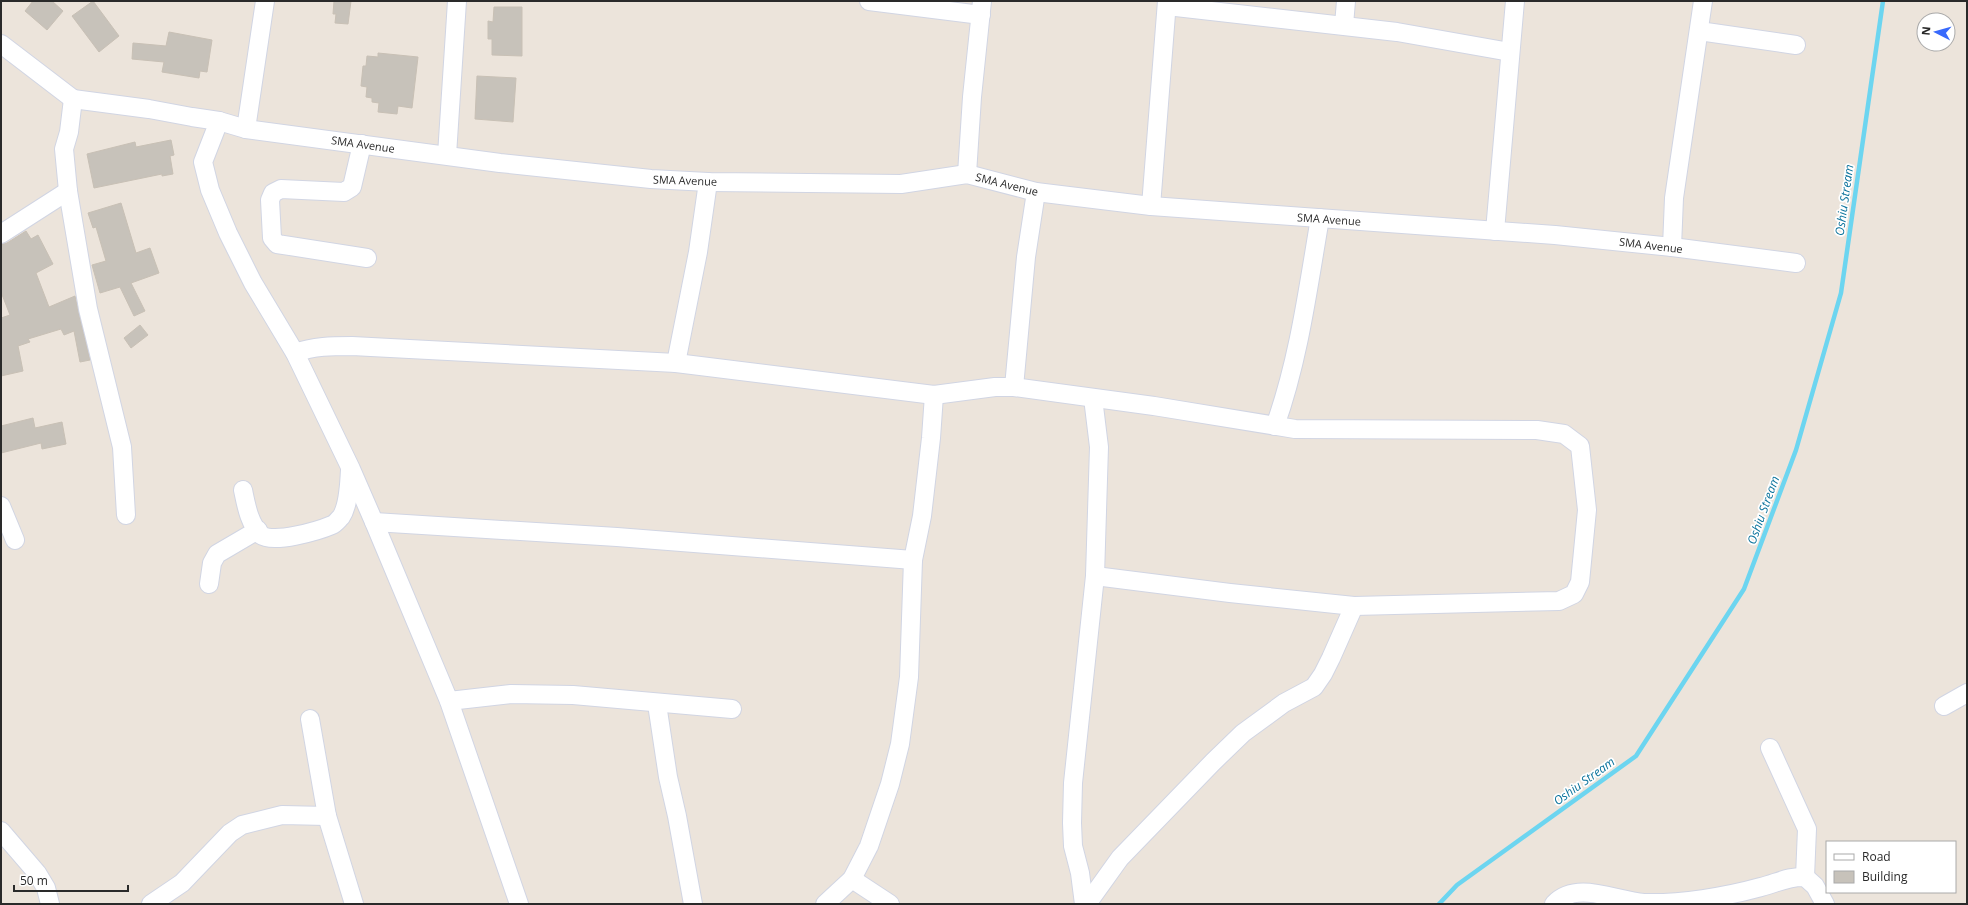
<svg xmlns="http://www.w3.org/2000/svg" width="1968" height="905" viewBox="0 0 1968 905" font-family="'Open Sans',sans-serif">
  <style>
    .lines { fill: none; stroke-linecap: round; stroke-linejoin: round }
    .stream { stroke: #6cd5f0; stroke-width: 4.5 }
    .building { fill: #c7c2ba; stroke: #c8c0b5 }
    .minor-casing { stroke: #d1d5e3; stroke-width: 20 }
    .minor { stroke: #fff; stroke-width: 18 }
    .labels { text-anchor: middle; dominant-baseline: central; stroke-width: 3.5; stroke-linejoin: round; paint-order: stroke }
    .street-label { font-size: 11px; fill: #2a2a2a; stroke: #fff }
    .water-label { font-size: 12px; font-style: italic; fill: #0b739c; stroke: #fff }
  </style>
  <rect width="100%" height="100%" fill="#ece4db"/>
  <g class="lines">
    <polyline class="stream" points="1439,904 1457,885 1636,756 1744,589 1796,450 1841,293 1883,1"/>
  </g>
  <g class="building">
    <polygon points="33,1 52,1 63,11 47,30 25,11"/>
    <polygon points="93,1 119,36 99,52 72,16"/>
    <polygon points="334,1 351,1 348,24 335,23 336,14 333,14"/>
    <polygon points="494,7 522,7 522,56 492,55 492,39 488,39 488,21 493,22"/>
    <polygon points="169,32 212,40 207,72 200,71 199,78 162,72 164,62 132,59 133,43 166,46"/>
    <polygon points="378,53 418,57 412,108 398,106 397,114 378,112 379,103 372,102 372,98 366,97 367,87 361,86 363,66 366,66 367,56 378,57"/>
    <polygon points="477,76 516,78 513,122 475,119"/>
    <polygon points="171,140 174,155 170,156 173,174 162,176 162,174 94,188 87,154 135,142 136,147"/>
    <polygon points="121,203 136,253 150,248 159,273 131,283 145,311 134,316 120,287 100,293 92,265 106,261 96,227 93,228 88,213"/>
    <polygon points="26,231 31,239 38,235 53,264 36,273 49,307 75,296 90,360 80,362 74,331 64,335 61,329 28,339 30,342 18,346 23,371 1,376 1,318 10,315 1,292 1,244 7,243"/>
    <polygon points="140,325 148,335 131,348 124,338"/>
    <polygon points="33,418 35,428 62,422 66,444 42,449 41,443 1,453 1,426"/>
  </g>
  <g class="lines">
    <defs>
      <g id="minor">
        <polyline points="869,1 981,15"/>
        <polyline points="1167,6 1397,32 1510,52"/>
        <polyline points="1344,25 1346,1"/>
        <polyline points="1699,31 1796,45"/>
        <polyline points="1,44 73,99"/>
        <polyline points="219,121 203,162 210,190 228,233 253,283 295,353 351,469 374,522 449,701 519,904"/>
        <polyline points="246,129 265,1"/>
        <polyline points="362,144 352,187 344,192 281,189 273,193 270,200 272,238 277,244 367,258"/>
        <polyline points="447,155 457,1"/>
        <polyline points="967,174 972,97 982,1"/>
        <polyline points="1151,206 1167,1"/>
        <polyline points="1495,231 1515,1"/>
        <polyline points="1,234 68,191"/>
        <polyline points="1672,247 1674,198 1703,1"/>
        <path d="M295 353C314 346 332 346 352 346L676 363 934 395 995 387H1014L1154 406 1295 429 1537 430 1564 434 1580 446 1587 510 1580 582 1574 594 1559 601 1354 606 1230 593 1095 576"/>
        <polyline points="676,363 698,252 708,182"/>
        <polyline points="1014,387 1026,257 1036,192"/>
        <path d="M1275 426C1299 359 1308 288 1320 218"/>
        <path d="M243 490C246 504 249 524 261 535 273 544 318 531 332 525 335 524 338 520 341 517 349 505 349 484 350 470"/>
        <polyline points="1,506 15,540"/>
        <polyline points="126,515 122,447 88,309 68,191 64,149 69,132 73,99 149,109 192,117 219,121 246,129 500,163 651,179 708,182 901,184 967,174 1036,192 1151,206 1555,235 1672,247 1796,263"/>
        <polyline points="374,522 617,537 913,560"/>
        <polyline points="209,584 212,563 217,554 258,530"/>
        <polyline points="449,701 511,694 573,695 732,709"/>
        <polyline points="657,704 668,777 677,816 693,904"/>
        <polyline points="1944,706 1967,693"/>
        <polyline points="310,719 327,816 354,904"/>
        <polyline points="1770,748 1807,829 1805,877"/>
        <polyline points="1,831 37,873 46,888 50,904"/>
        <polyline points="852,879 890,904"/>
        <polyline points="151,904 182,883 230,833 242,825 282,815 327,816"/>
        <polyline points="825,904 852,879 869,846 890,784 900,744 909,677 913,560 922,516 931,438 934,395"/>
        <polyline points="1084,904 1080,873 1073,846 1072,823 1073,783 1095,576 1099,447 1093,398"/>
        <polyline points="1087,904 1120,858 1213,762 1243,733 1284,703 1314,687 1323,674 1331,658 1354,606"/>
        <path d="M1554 904C1577 880 1615 901 1644 903 1681 904 1725 897 1761 887 1777 883 1789 876 1805 877L1815 886 1825 904"/>
      </g>
    </defs>
    <use href="#minor" class="minor-casing"/>
    <use href="#minor" class="minor"/>
  </g>
  <g class="labels">
    <g class="street-label">
      <text transform="translate(363 144) rotate(8)">SMA Avenue</text>
      <text transform="translate(685 180) rotate(2)">SMA Avenue</text>
      <text transform="translate(1007 184) rotate(14)">SMA Avenue</text>
      <text transform="translate(1329 219) rotate(4)">SMA Avenue</text>
      <text transform="translate(1651 245) rotate(7)">SMA Avenue</text>
    </g>
    <g class="water-label">
      <text transform="translate(1844 200) rotate(-82)">Oshiu Stream</text>
      <text transform="translate(1763 510) rotate(-70)">Oshiu Stream</text>
      <text transform="translate(1584 781) rotate(-36)">Oshiu Stream</text>
    </g>
  </g>
  <rect width="1968" height="905" fill="none" stroke="#2a2a2a" stroke-width="4"/>
  <rect x="1826" y="841" width="130" height="52" fill="#ffffff" stroke="#aaaaaa"/>
  <rect x="1834" y="854" width="20" height="6" fill="#ffffff" stroke="#aaaaaa"/>
  <text x="1862" y="861" font-size="12" fill="#2a2a2a">Road</text>
  <rect x="1834" y="871" width="20" height="12" fill="#c7c2ba" stroke="#aaaaaa"/>
  <text x="1862" y="881" font-size="12" fill="#2a2a2a">Building</text>
  <g transform="translate(1936 32) rotate(276)"><circle r="19" fill="#ffffff" stroke="#aaaaaa"/>
  <path d="M0-3L7 15L0 10L-7 15Z" fill="#3869fc"/>
  <text y="-6" font-size="11" font-weight="bold" text-anchor="middle" fill="#2a2a2a">N</text>
  </g>
  <path d="M14 885v6h114v-6" fill="none" stroke="#2a2a2a" stroke-width="2"/>
  <text x="20" y="885" font-size="12" fill="#2a2a2a" stroke="#ffffff" stroke-width="3" paint-order="stroke">50 m</text>
</svg>
